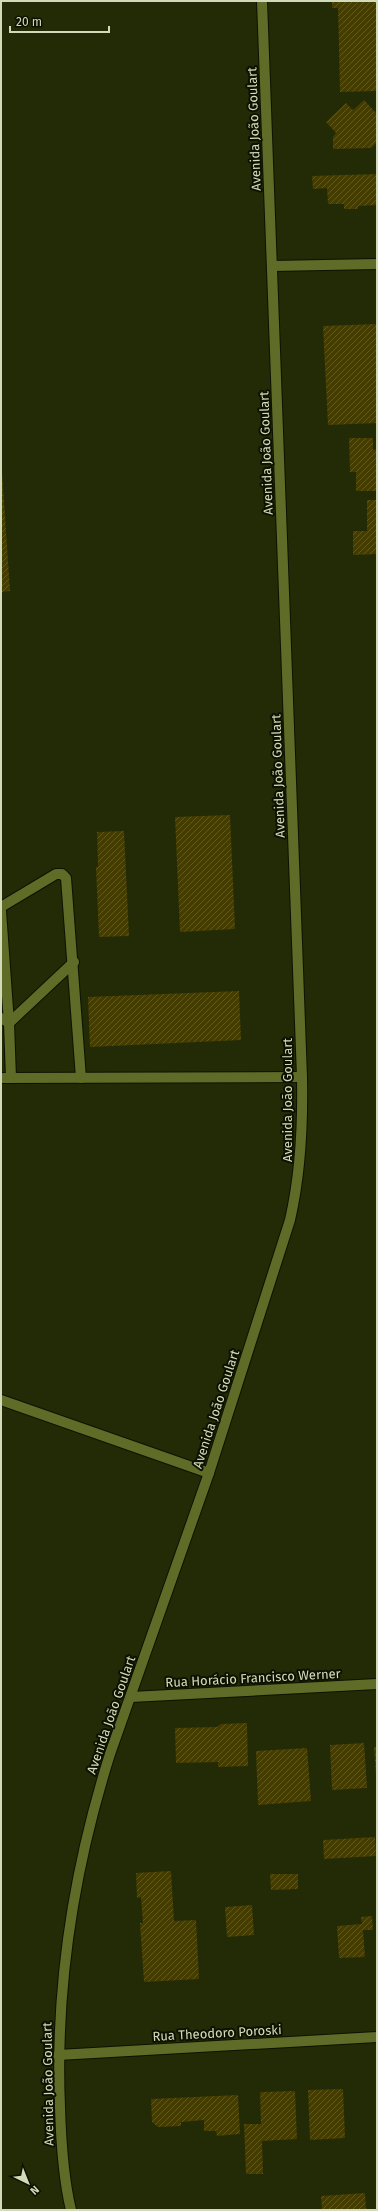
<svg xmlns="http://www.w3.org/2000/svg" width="378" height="2211" viewBox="0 0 378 2211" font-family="'Fira Sans',sans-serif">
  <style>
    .building { fill: url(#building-hatch) }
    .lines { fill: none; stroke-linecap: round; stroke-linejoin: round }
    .service-casing { stroke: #0e1201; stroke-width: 12 }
    .minor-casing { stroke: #0e1201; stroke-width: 12 }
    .secondary-casing { stroke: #0e1201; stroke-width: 12 }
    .service { stroke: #5e6c27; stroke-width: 10 }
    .minor { stroke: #5e6c27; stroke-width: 10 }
    .secondary { stroke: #5e6c27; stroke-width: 10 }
    .labels { text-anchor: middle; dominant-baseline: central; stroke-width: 4; stroke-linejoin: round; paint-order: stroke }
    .street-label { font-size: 13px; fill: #d2dbb9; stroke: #0d1200 }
  </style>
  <defs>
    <pattern id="building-hatch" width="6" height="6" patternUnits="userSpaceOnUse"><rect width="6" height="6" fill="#453c00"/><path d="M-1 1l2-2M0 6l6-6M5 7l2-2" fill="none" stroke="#5f5823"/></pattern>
  </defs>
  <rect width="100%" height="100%" fill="#232a06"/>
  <g class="building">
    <polygon points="332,1 377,1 377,91 340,92 338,8 332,8"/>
    <polygon points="364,100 377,114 377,142 371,148 333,149 333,137 336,133 326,122 346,103 353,110"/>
    <polygon points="377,174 377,205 358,206 358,209 344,209 344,204 328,204 327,188 313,189 312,176"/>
    <polygon points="377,324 377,423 328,425 323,326"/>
    <polygon points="349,438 373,438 373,450 377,449 377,491 356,491 356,472 350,472"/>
    <polygon points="1,457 10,591 1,592"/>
    <polygon points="367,500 377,500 377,554 353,555 353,531 367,531"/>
    <polygon points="230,815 235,929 180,932 175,817"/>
    <polygon points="124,831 129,936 99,937 96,867 98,867 97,832"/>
    <polygon points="239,991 241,1040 90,1047 88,997"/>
    <polygon points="247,1723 248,1766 218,1767 218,1762 176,1763 175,1728 217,1727 221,1724"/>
    <polygon points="364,1743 367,1788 332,1790 330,1745"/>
    <polygon points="374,1747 377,1747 377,1776 376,1776"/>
    <polygon points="307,1748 311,1801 258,1805 256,1751"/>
    <polygon points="375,1837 376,1856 324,1859 323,1840"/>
    <polygon points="171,1871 174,1921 196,1920 199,1979 144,1982 140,1923 143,1923 141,1897 137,1898 136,1873"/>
    <polygon points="270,1874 298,1874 298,1889 271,1890"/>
    <polygon points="252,1905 254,1935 227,1937 225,1907"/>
    <polygon points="372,1916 373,1930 363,1930 365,1957 339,1958 337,1926 362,1924 361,1917"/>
    <polygon points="343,2089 345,2138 310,2140 308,2090"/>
    <polygon points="295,2091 297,2139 262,2141 263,2174 246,2174 244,2124 261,2124 260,2092"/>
    <polygon points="238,2095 240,2134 217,2136 216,2131 204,2131 204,2120 181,2122 181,2126 158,2127 152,2122 151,2099"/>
    <polygon points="365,2193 366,2210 322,2210 321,2196"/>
  </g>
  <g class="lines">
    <defs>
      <g id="service">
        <polyline points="1,907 56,874 62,874 66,878 81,1078"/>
        <polyline points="1,911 9,1023 11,1078"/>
        <polyline points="1,1018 9,1023 74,962"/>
        <polyline points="1,1078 302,1077"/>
        <polyline points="1,1400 209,1473"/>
      </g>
      <g id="minor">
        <polyline points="272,266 377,264"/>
        <polyline points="131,1697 377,1684"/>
        <polyline points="58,2055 377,2037"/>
      </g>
      <path id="secondary" d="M71 2210C63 2177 61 2142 60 2107 55 1988 74 1868 110 1754L209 1473 290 1220C301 1172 303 1126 302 1077L262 1"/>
    </defs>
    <use href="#service" class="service-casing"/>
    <use href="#minor" class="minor-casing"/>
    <use href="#secondary" class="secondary-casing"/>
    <use href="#service" class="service"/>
    <use href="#minor" class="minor"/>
    <use href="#secondary" class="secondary"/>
  </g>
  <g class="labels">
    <g class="street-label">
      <text transform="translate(254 129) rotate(-92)">Avenida João Goulart</text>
      <text transform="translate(266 453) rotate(-92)">Avenida João Goulart</text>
      <text transform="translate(278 776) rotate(-92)">Avenida João Goulart</text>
      <text transform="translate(287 1100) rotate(-90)">Avenida João Goulart</text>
      <text transform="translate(216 1409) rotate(-72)">Avenida João Goulart</text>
      <text transform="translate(253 1678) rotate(-3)">Rua Horácio Francisco Werner</text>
      <text transform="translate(111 1715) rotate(-71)">Avenida João Goulart</text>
      <text transform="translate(217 2033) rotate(-3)">Rua Theodoro Poroski</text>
      <text transform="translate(48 2084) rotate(-91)">Avenida João Goulart</text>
    </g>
  </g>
  <rect width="378" height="2211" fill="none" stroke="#d2dbb9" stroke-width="4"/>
  <g transform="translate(28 2183) rotate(137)" stroke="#0d1200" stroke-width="3" paint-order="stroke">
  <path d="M0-3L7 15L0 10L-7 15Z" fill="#d2dbb9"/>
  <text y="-6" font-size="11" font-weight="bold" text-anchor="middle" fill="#d2dbb9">N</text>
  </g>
  <path d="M10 26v6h99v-6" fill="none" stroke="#d2dbb9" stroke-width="2"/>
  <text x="16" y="26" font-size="12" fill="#d2dbb9" stroke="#0d1200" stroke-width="3" paint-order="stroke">20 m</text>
</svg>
